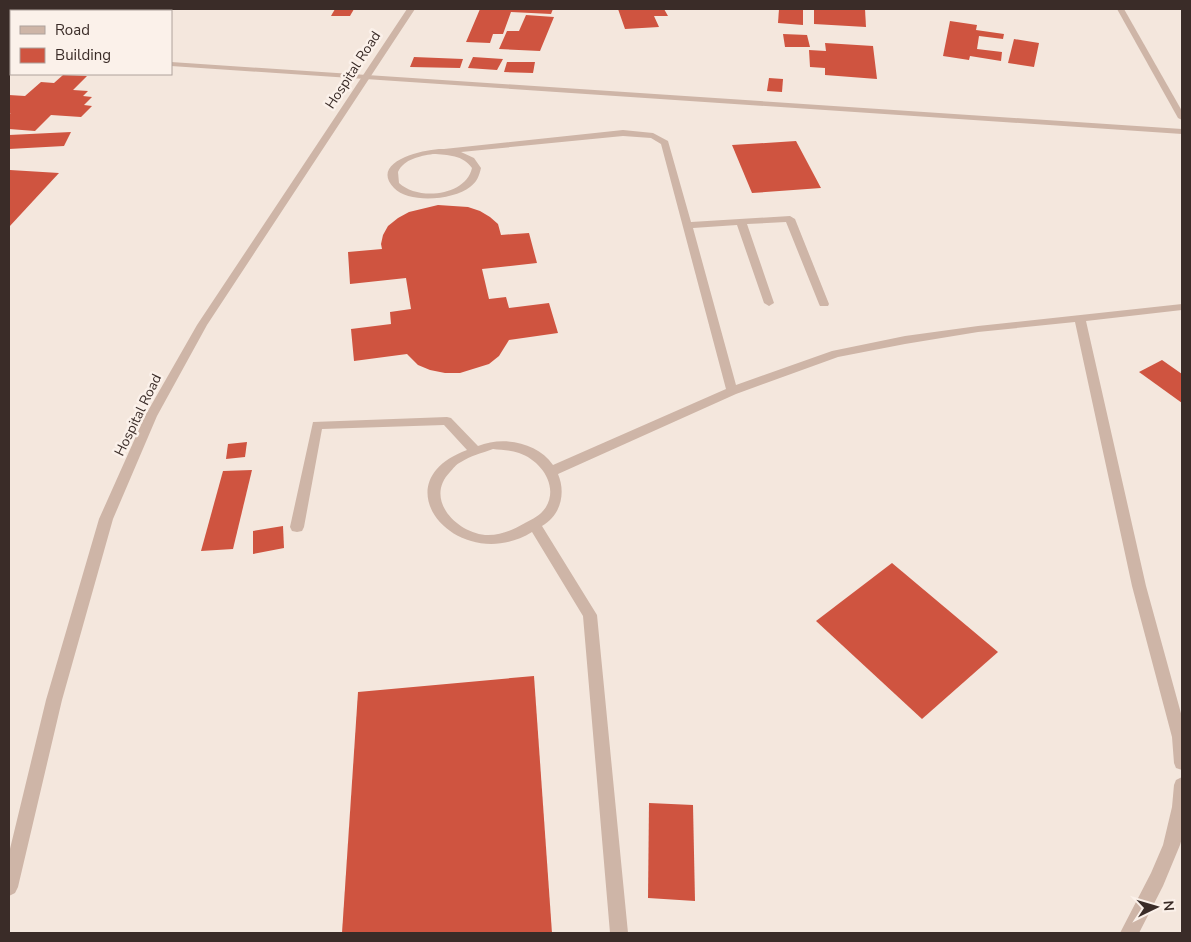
<svg xmlns="http://www.w3.org/2000/svg" width="1191" height="942" viewBox="0 0 1191 942" font-family="'Nunito Sans',sans-serif">
  <style>
    .building { fill: #cf5440 }
    .lines { fill: none; stroke-linecap: round; stroke-linejoin: round }
    .service { fill: #ceb5a7; fill-rule: evenodd }
    .minor { fill: #ceb5a7; fill-rule: evenodd }
    .tertiary { fill: #ceb5a7; fill-rule: evenodd }
    .labels { text-anchor: middle; dominant-baseline: central; stroke-width: 5; stroke-linejoin: round; paint-order: stroke }
    .street-label { font-size: 14px; fill: #3a2c28; stroke: #fbf1ea }
  </style>
  <rect width="100%" height="100%" fill="#f4e7dd"/>
  <g class="building">
    <polygon points="335,9 354,9 350,16 331,16"/>
    <polygon points="480,9 553,9 551,14 511,12 503,34 493,34 490,43 466,42"/>
    <polygon points="618,9 664,9 668,16 654,16 659,27 625,29"/>
    <polygon points="779,9 803,9 803,25 778,23"/>
    <polygon points="814,9 865,9 866,27 814,24"/>
    <polygon points="526,15 554,17 540,51 499,49 507,31 519,31"/>
    <polygon points="950,21 977,25 976,30 1004,34 1003,39 979,36 977,49 1002,52 1001,61 970,56 969,60 943,56"/>
    <polygon points="783,34 807,35 810,47 785,47"/>
    <polygon points="1014,39 1039,43 1034,67 1008,63"/>
    <polygon points="825,43 873,46 877,79 825,75 825,68 810,67 809,50 826,51"/>
    <polygon points="414,57 463,59 460,68 410,67"/>
    <polygon points="473,57 503,59 497,70 468,68"/>
    <polygon points="507,62 535,62 533,73 504,72"/>
    <polygon points="63,75 87,76 73,90 88,91 83,96 92,97 84,105 92,106 81,117 51,115 35,131 9,129 9,114 11,113 9,113 9,95 25,96 41,82 54,83"/>
    <polygon points="769,78 783,79 782,92 767,91"/>
    <polygon points="71,132 64,146 9,149 9,135"/>
    <polygon points="796,141 821,188 752,193 732,145"/>
    <polygon points="10,170 59,173 9,227 9,171"/>
    <polygon points="438,205 468,207 480,211 490,217 498,224 501,235 529,233 537,263 482,269 489,299 506,297 509,308 549,303 558,333 509,340 499,356 489,364 460,373 445,373 430,370 418,365 407,354 354,361 351,329 391,324 390,312 411,309 406,278 350,284 348,252 382,249 381,244 383,235 388,226 398,218 409,212"/>
    <polygon points="1162,360 1182,374 1182,403 1139,372"/>
    <polygon points="247,442 245,457 226,459 228,444"/>
    <polygon points="252,470 233,549 201,551 223,471"/>
    <polygon points="283,526 284,548 253,554 253,531"/>
    <polygon points="892,563 998,652 922,719 816,621"/>
    <polygon points="534,676 552,933 342,933 358,692"/>
    <polygon points="649,803 693,805 695,901 648,898"/>
  </g>
  <g class="lines">
    <g class="service">
      <path d="M623 130 653 133 668 141 691 222 790 216 795 219 829 304 828 306H820L819 304 786 222 747 224 774 303 769 306 764 303 737 225 693 228 736 385 832 351 905 336 978 326 1182 304V310L1086 321 1146 586 1182 717V770L1176 768 1174 763 1172 737 1132 586 1075 322 978 332 905 344 838 357 736 394 558 474C566 493 561 515 542 526L597 615 628 933H610L583 616 532 532C459 577 377 483 467 450L444 425 322 429 304 527 302 531 297 532 292 531 290 527 313 422 447 417 451 418 478 446C503 436 537 442 553 465L726 389 661 144 651 138 623 136 461 152 474 158 481 168C479 176 477 182 470 187 454 200 409 204 394 188 368 161 427 148 444 149ZM433 154C448 155 463 155 472 168 466 196 418 201 399 183L398 172C404 159 420 156 433 154ZM493 449C501 450 511 450 519 453 540 460 559 485 546 507 541 515 533 519 525 523 513 530 500 536 485 535 456 532 424 499 450 472 453 469 456 464 461 462 470 456 482 453 493 449Z"/>
      <polygon points="1182,777 1182,838 1180,845 1163,886 1139,933 1120,933 1151,873 1163,845 1172,807 1174,785 1176,780"/>
    </g>
    <g class="minor">
      <polygon points="1117,9 1124,9 1182,111 1182,120 1178,118"/>
      <rect x="9" y="50" width="2" height="4"/>
      <polygon points="171,62 1182,129 1182,134 171,66"/>
    </g>
    <polygon class="tertiary" points="407,9 415,9 207,325 157,416 113,519 62,700 18,887 15,893 9,896 9,853 46,700 99,519 145,416 197,325"/>
  </g>
  <g class="labels">
    <g class="street-label">
      <text transform="translate(353 70) rotate(-57)">Hospital Road</text>
      <text transform="translate(138 415) rotate(-64)">Hospital Road</text>
    </g>
  </g>
  <rect width="1191" height="942" fill="none" stroke="#3a2c28" stroke-width="20"/>
  <rect x="10" y="10" width="162" height="65" fill="#fbf1ea" stroke="#aea29c"/>
  <rect x="20" y="26" width="25" height="8" fill="#ceb5a7" stroke="#aea29c"/>
  <text x="55" y="35" font-size="15" fill="#3a2c28">Road</text>
  <rect x="20" y="48" width="25" height="15" fill="#cf5440" stroke="#aea29c"/>
  <text x="55" y="60" font-size="15" fill="#3a2c28">Building</text>
  <g transform="translate(1156 907) rotate(85)" stroke="#fbf1ea" stroke-width="4" paint-order="stroke">
  <path d="M0-4L9 19L0 12L-9 19Z" fill="#3a2c28"/>
  <text y="-8" font-size="14" font-weight="bold" text-anchor="middle" fill="#3a2c28">N</text>
  </g>
</svg>
